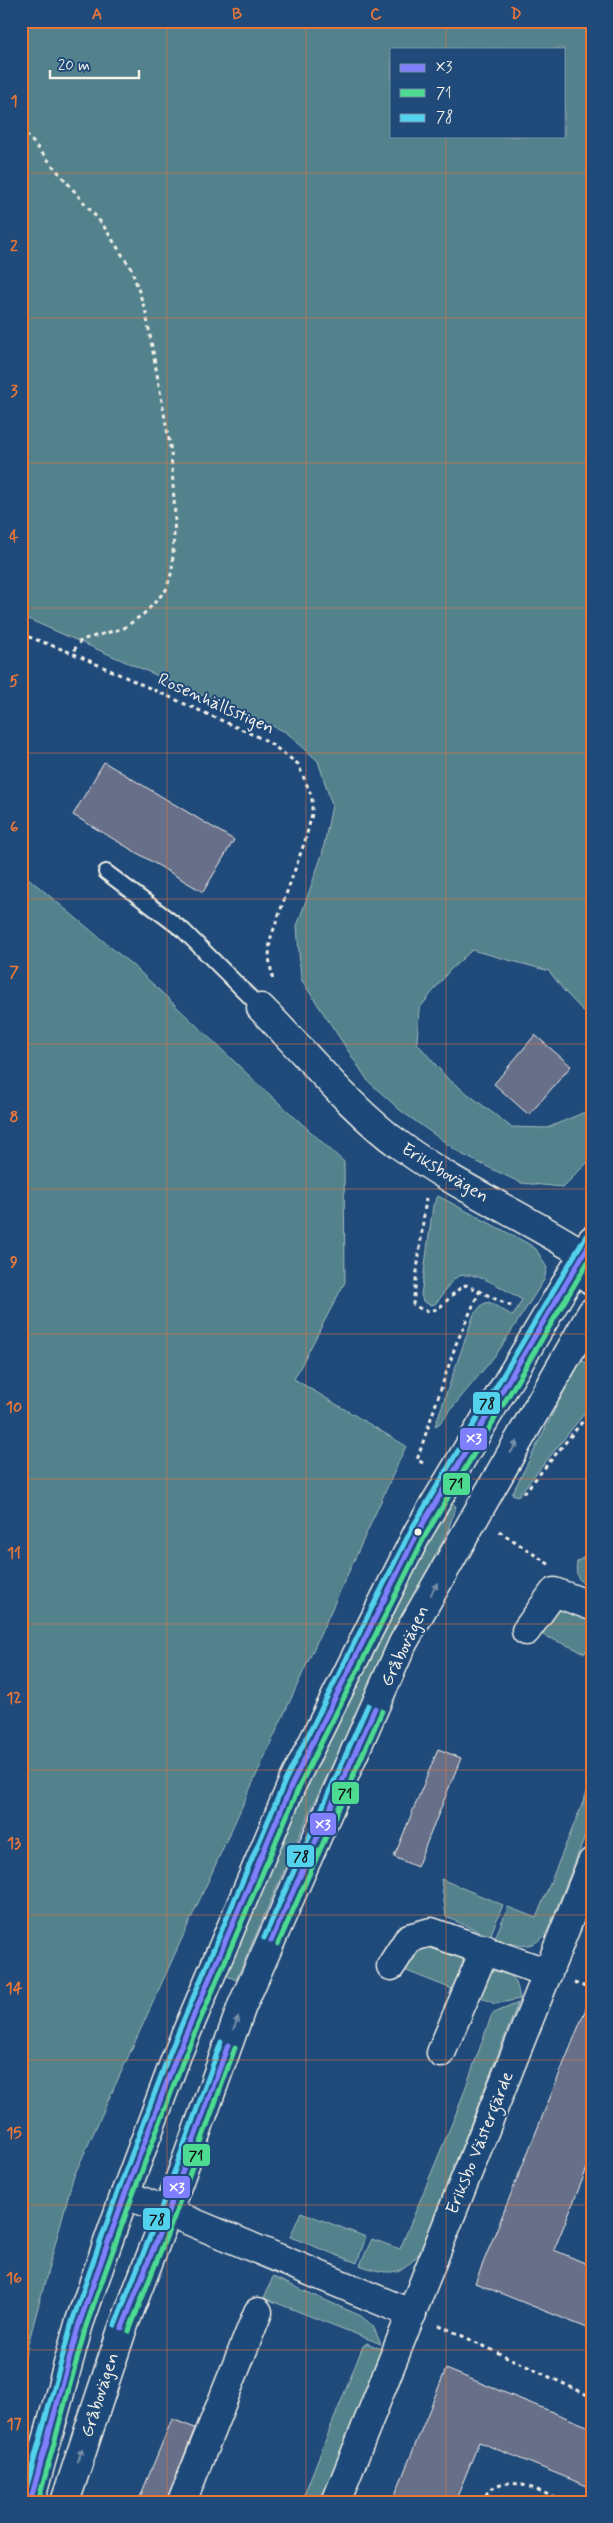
<svg xmlns="http://www.w3.org/2000/svg" width="613" height="2523" viewBox="0 0 613 2523" font-family="Mynerve,sans-serif">
  <style>
    .green { fill: #53828c; stroke: #a4baba; fill-rule: evenodd }
    .building { fill: #676f89; stroke: #f4f1e8 }
    .lines { fill: none; stroke-linecap: round; stroke-linejoin: round }
    .lane-casing { stroke: #f4f1e8; stroke-width: 18 }
    .street-casing { stroke: #f4f1e8; stroke-width: 31 }
    .secondary-casing { stroke: #f4f1e8; stroke-width: 31 }
    .path { stroke: #f4f1e8; stroke-width: 3; stroke-dasharray: 4 4; stroke-linecap: butt }
    .lane { stroke: #1f4a7a; stroke-width: 14 }
    .street { stroke: #1f4a7a; stroke-width: 28 }
    .secondary { stroke: #1f4a7a; stroke-width: 28 }
    .bus-1-casing { stroke: #1f4a7a; stroke-width: 9 }
    .bus-2-casing { stroke: #1f4a7a; stroke-width: 9 }
    .bus-3-casing { stroke: #1f4a7a; stroke-width: 9 }
    .bus-1 { stroke: #8080ff; stroke-width: 5 }
    .bus-2 { stroke: #4ddb92; stroke-width: 5 }
    .bus-3 { stroke: #53d2ee; stroke-width: 5 }
    .oneway { fill: #748da6 }
    .grid { fill: none; stroke: #ea7738; stroke-width: 1; stroke-opacity: 0.55 }
    .bus-dot { fill: #f4f1e8; stroke: #1f4a7a; stroke-width: 2 }
    .labels { text-anchor: middle; dominant-baseline: central; stroke-width: 4; stroke-linejoin: round; paint-order: stroke }
    .street-label { font-size: 18px; fill: #f4f1e8; stroke: #1f4a7a }
    .line-badge { stroke: #1f4a7a; stroke-width: 2 }
    .badge-label { font-size: 14px; text-anchor: middle; font-weight: bold; fill: #fff }
    .pale-badge-label { font-size: 14px; text-anchor: middle; font-weight: bold; fill: #111 }
    .neatline { fill: none; stroke: #ea7738; stroke-width: 2 }
    .grid-label { font-size: 16px; text-anchor: middle; font-weight: bold; fill: #ea7738 }
  </style>
  <rect width="100%" height="100%" fill="#1f4a7a"/>
  <filter id="ink" filterUnits="userSpaceOnUse"><feTurbulence type="fractalNoise" baseFrequency=".02" numOctaves="2"/><feDisplacementMap in="SourceGraphic" scale="10" xChannelSelector="R" yChannelSelector="G"/><feConvolveMatrix kernelMatrix="1 2 1 2 8 2 1 2 1" color-interpolation-filters="sRGB"/></filter>
  <g filter="url(#ink)">
    <g class="green">
      <path d="M21 21H592V1011L585 1013 565 992 549 971 472 950 449 971 419 1009 417 1043 447 1078 511 1127 547 1128 592 1109V1158L563 1187 521 1183 463 1155 401 1111 368 1081 301 979 297 926 322 855 332 805 318 761 286 732 21 616ZM392 49H564V136H392Z"/>
      <polygon points="21,872 138,970 257,1083 344,1162 345,1282 294,1379 406,1446 73,2178 21,2370"/>
      <path d="M438 1196 527 1243 536 1249 547 1268 544 1280 498 1352 439 1424 435 1426 474 1314 483 1304 489 1302 513 1316 522 1300C507 1291 470 1265 454 1279 446 1286 443 1297 435 1304L430 1305 423 1301 421 1295 433 1205Z"/>
      <polygon points="580,1360 592,1365 592,1404 518,1496 512,1494"/>
      <path d="M450 1503 456 1506 448 1530 310 1811 236 1980 225 1975C290 1813 366 1656 450 1503Z"/>
      <path d="M584 1557 592 1562V1588C578 1583 575 1576 577 1562Z"/>
      <polygon points="560,1608 588,1617 592,1620 592,1637 585,1653 538,1633 542,1617"/>
      <path d="M592 1780V1819L547 1932C532 1952 515 1946 495 1938L508 1907 536 1918Z"/>
      <polygon points="441,1879 503,1905 490,1936 446,1917"/>
      <polygon points="430,1944 463,1957 463,1964 452,1989 404,1970 419,1948"/>
      <path d="M499 1970C516 1975 517 1983 520 1999L495 2004 475 1994 490 1972Z"/>
      <path d="M518 2003 422 2248C405 2276 390 2276 362 2266L360 2265 372 2239 400 2249 459 2106 492 2014Z"/>
      <polygon points="301,2212 366,2237 357,2263 290,2237"/>
      <polygon points="273,2277 361,2316 373,2326 381,2344 264,2298"/>
      <polygon points="367,2343 381,2349 379,2357 323,2502 301,2502 363,2346"/>
    </g>
    <g class="building">
      <polygon points="104,762 234,840 203,892 73,815"/>
      <polygon points="535,1035 571,1066 529,1115 494,1084"/>
      <polygon points="438,1749 461,1758 417,1867 394,1857"/>
      <polygon points="591,1996 592,2156 554,2250 592,2266 592,2330 475,2283"/>
      <polygon points="446,2369 592,2428 592,2488 479,2442 455,2502 392,2502"/>
      <polygon points="172,2419 195,2428 167,2500 166,2502 138,2502"/>
    </g>
    <g class="lines">
      <defs>
        <polyline id="lane" points="106,872 184,931 261,1008"/>
        <g id="street">
          <path d="M261 1008C304 1051 352 1111 401 1146 458 1188 524 1216 583 1254L592 1281"/>
          <polyline points="526,1631 554,1592 592,1606"/>
          <polyline points="391,1966 409,1938 431,1932 548,1973"/>
          <polyline points="441,2053 485,1949"/>
          <polyline points="125,2194 412,2314"/>
          <polyline points="182,2502 258,2312"/>
          <polyline points="336,2502 592,1862"/>
        </g>
        <g id="secondary">
          <polyline points="30,2502 79,2324 125,2194 177,2055 292,1784 418,1532 592,1240"/>
          <polyline points="65,2502 122,2330 167,2214 242,2006 403,1643 592,1312"/>
        </g>
      </defs>
      <use href="#lane" class="lane-casing"/>
      <use href="#street" class="street-casing"/>
      <use href="#secondary" class="secondary-casing"/>
      <g class="path">
        <polyline points="21,128 103,225 132,270 146,313 171,452 175,516 172,571 166,590 146,612 124,628 81,640 72,653"/>
        <polyline points="21,634 72,653 267,741 298,764 312,797 312,814 305,841 270,940 269,957 273,982"/>
        <path d="M426 1198 413 1304C440 1324 445 1294 466 1285L513 1307"/>
        <polyline points="423,1463 417,1460 456,1344 480,1290"/>
        <polyline points="524,1493 592,1410"/>
        <polyline points="499,1531 550,1565"/>
        <polyline points="574,1983 592,1989"/>
        <polyline points="439,2325 592,2397"/>
        <path d="M482 2502C498 2465 539 2492 565 2502"/>
      </g>
      <use href="#lane" class="lane"/>
      <use href="#street" class="street"/>
      <use href="#secondary" class="secondary"/>
      <defs>
        <g id="bus-1">
          <polyline points="271,1941 375,1708"/>
          <polyline points="122,2328 167,2214 228,2045"/>
          <polyline points="30,2502 79,2324 125,2194 177,2055 292,1784 418,1532 592,1240"/>
        </g>
        <g id="bus-2">
          <polyline points="278,1944 382,1711"/>
          <polyline points="129,2331 174,2217 235,2048"/>
          <polyline points="38,2502 86,2326 132,2197 184,2058 299,1787 425,1536 592,1255"/>
        </g>
        <g id="bus-3">
          <polyline points="264,1938 368,1705"/>
          <polyline points="115,2325 160,2211 221,2042"/>
          <polyline points="23,2500 72,2322 118,2191 170,2052 285,1781 412,1528 586,1236"/>
        </g>
      </defs>
      <use href="#bus-1" class="bus-1-casing"/>
      <use href="#bus-2" class="bus-2-casing"/>
      <use href="#bus-3" class="bus-3-casing"/>
      <use href="#bus-1" class="bus-1"/>
      <use href="#bus-2" class="bus-2"/>
      <use href="#bus-3" class="bus-3"/>
    </g>
    <defs><path id="oneway-solid" d="M-6-.8H1V-3.2L6.5 0L1 3.2V.8H-6Z" transform="scale(1.25)"/></defs>
    <g class="oneway">
      <use href="#oneway-solid" transform="translate(514 1447) rotate(-60)"/>
      <use href="#oneway-solid" transform="translate(434 1589) rotate(-61)"/>
      <use href="#oneway-solid" transform="translate(236 2023) rotate(-70)"/>
      <use href="#oneway-solid" transform="translate(80 2455) rotate(-72)"/>
    </g>
  </g>
  <path class="grid" d="M167 21V2502M306 21V2502M446 21V49M446 136V2502M21 173H592M21 318H592M21 463H592M21 608H592M21 753H592M21 899H592M21 1044H592M21 1189H592M21 1334H592M21 1479H592M21 1624H592M21 1770H592M21 1915H592M21 2060H592M21 2205H592M21 2350H592"/>
  <circle class="bus-dot" cx="418" cy="1532" r="4.5"/>
  <g class="labels">
    <g class="street-label">
      <text transform="translate(216 704) rotate(24)">Rosenhällsstigen</text>
      <text transform="translate(445 1173) rotate(31)">Eriksbovägen</text>
      <text transform="translate(405 1646) rotate(-64)">Gråbovägen</text>
      <text transform="translate(480 2143) rotate(-68)">Eriksbo Västergärde</text>
      <text transform="translate(100 2395) rotate(-72)">Gråbovägen</text>
    </g>
  </g>
  <g class="line-badge">
    <rect x="472" y="1391" width="29" height="24" rx="5" fill="#53d2ee"/>
    <rect x="459" y="1427" width="29" height="24" rx="5" fill="#8080ff"/>
    <rect x="442" y="1472" width="29" height="24" rx="5" fill="#4ddb92"/>
    <rect x="331" y="1781" width="29" height="24" rx="5" fill="#4ddb92"/>
    <rect x="309" y="1812" width="28" height="24" rx="5" fill="#8080ff"/>
    <rect x="286" y="1844" width="29" height="24" rx="5" fill="#53d2ee"/>
    <rect x="182" y="2143" width="29" height="24" rx="5" fill="#4ddb92"/>
    <rect x="162" y="2175" width="29" height="24" rx="5" fill="#8080ff"/>
    <rect x="142" y="2207" width="29" height="24" rx="5" fill="#53d2ee"/>
  </g>
  <g class="badge-label">
    <text x="474" y="1443">X3</text>
    <text x="323" y="1829">X3</text>
    <text x="177" y="2192">X3</text>
  </g>
  <g class="pale-badge-label">
    <text x="487" y="1408">78</text>
    <text x="456" y="1488">71</text>
    <text x="345" y="1798">71</text>
    <text x="301" y="1861">78</text>
    <text x="196" y="2160">71</text>
    <text x="157" y="2224">78</text>
  </g>
  <rect width="613" height="2523" fill="none" stroke="#1f4a7a" stroke-width="55"/>
  <rect x="390" y="48" width="175" height="90" fill="#1f4a7a" stroke="#748da6"/>
  <rect x="400" y="64" width="25" height="8" fill="#8080ff" stroke="#748da6"/>
  <text x="436" y="72" font-size="15" fill="#f4f1e8">X3</text>
  <rect x="400" y="89" width="25" height="8" fill="#4ddb92" stroke="#748da6"/>
  <text x="436" y="98" font-size="15" fill="#f4f1e8">71</text>
  <rect x="400" y="114" width="25" height="8" fill="#53d2ee" stroke="#748da6"/>
  <text x="436" y="122" font-size="15" fill="#f4f1e8">78</text>
  <path d="M50 70v8h89v-8" fill="none" stroke="#f4f1e8" stroke-width="2.5"/>
  <text x="58" y="70" font-size="15" fill="#f4f1e8" stroke="#1f4a7a" stroke-width="4" paint-order="stroke">20 m</text>
  <rect x="28" y="28" width="558" height="2468" class="neatline"/>
  <g class="grid-label">
    <text x="97" y="19">A</text>
    <text x="237" y="19">B</text>
    <text x="376" y="19">C</text>
    <text x="516" y="19">D</text>
    <text x="14" y="106">1</text>
    <text x="14" y="251">2</text>
    <text x="14" y="396">3</text>
    <text x="14" y="541">4</text>
    <text x="14" y="686">5</text>
    <text x="14" y="832">6</text>
    <text x="14" y="977">7</text>
    <text x="14" y="1122">8</text>
    <text x="14" y="1267">9</text>
    <text x="14" y="1412">10</text>
    <text x="14" y="1558">11</text>
    <text x="14" y="1703">12</text>
    <text x="14" y="1848">13</text>
    <text x="14" y="1993">14</text>
    <text x="14" y="2138">15</text>
    <text x="14" y="2283">16</text>
    <text x="14" y="2429">17</text>
  </g>
</svg>
